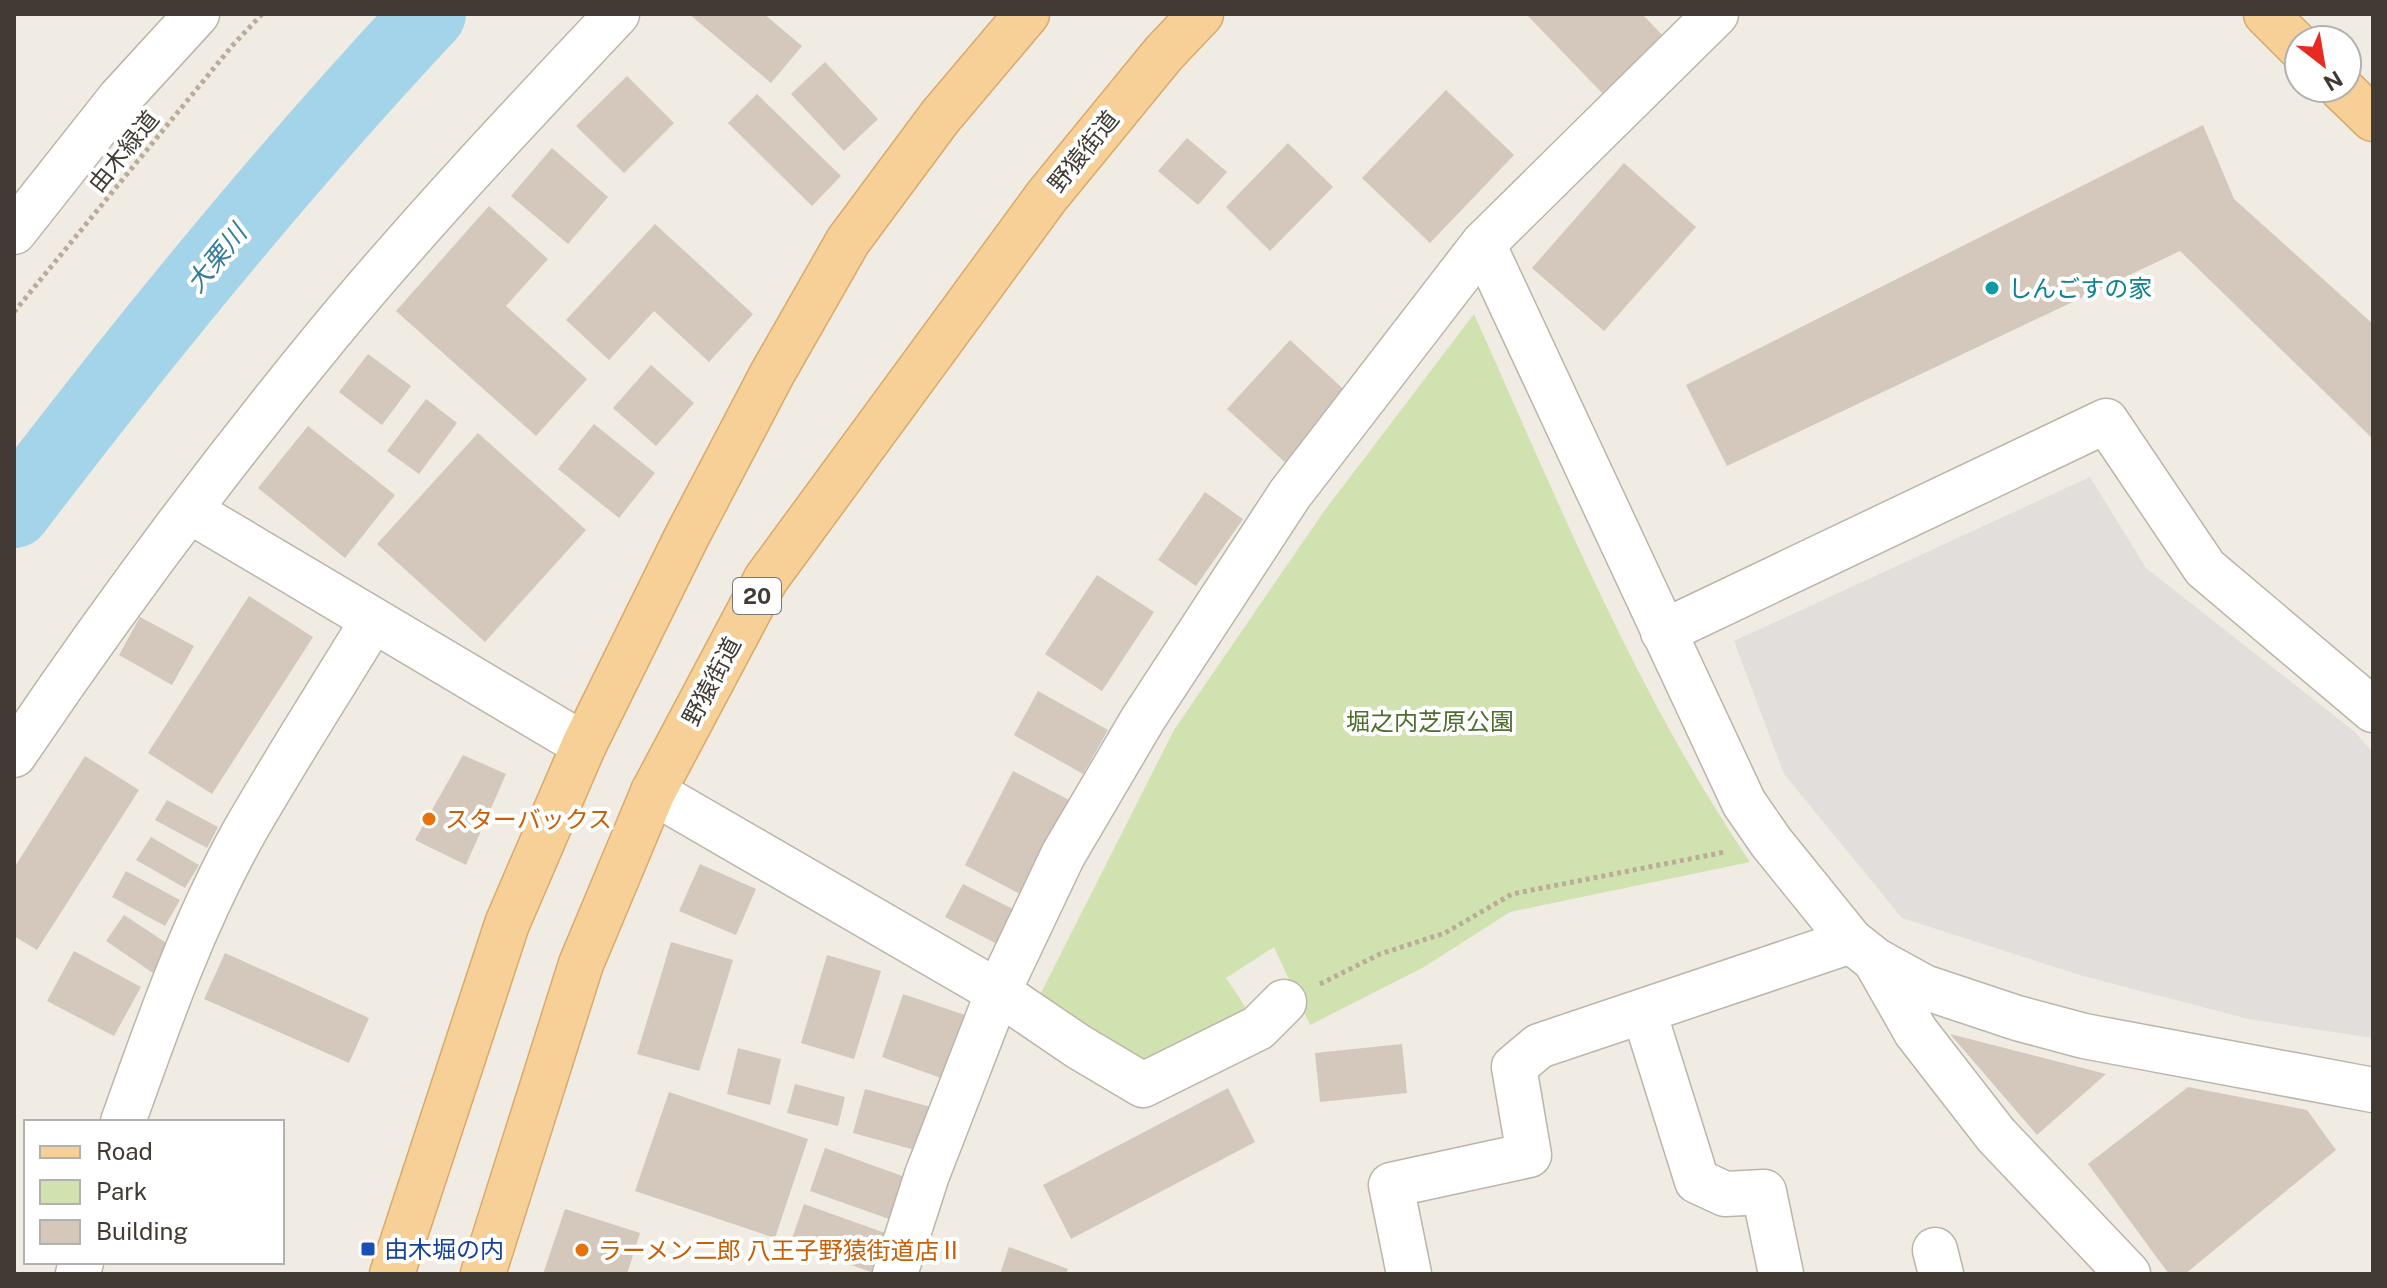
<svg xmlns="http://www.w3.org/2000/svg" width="2387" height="1288" viewBox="0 0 2387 1288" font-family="'Public Sans','Noto Sans JP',sans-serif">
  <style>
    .green { fill: #d0e2af }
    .parking { fill: #e1dedb }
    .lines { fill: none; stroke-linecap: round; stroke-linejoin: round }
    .river { stroke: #a3d4e9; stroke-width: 74 }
    .building { fill: #d4c8bd }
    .minor-casing { stroke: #bdb4aa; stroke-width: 47 }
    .major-casing { stroke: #d9aa69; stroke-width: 47 }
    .path { stroke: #bbab99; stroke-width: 5; stroke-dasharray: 4 4; stroke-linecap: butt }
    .minor { stroke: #fff; stroke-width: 44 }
    .major { stroke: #f6d097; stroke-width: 44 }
    .culture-dot { fill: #0f9aa8; stroke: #fff; stroke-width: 3 }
    .food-dot { fill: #e8710a; stroke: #fff; stroke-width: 3 }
    .transit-dot { fill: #1a4fb4; stroke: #fff; stroke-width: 3 }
    .labels { text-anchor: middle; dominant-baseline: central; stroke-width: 8; stroke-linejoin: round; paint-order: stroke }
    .shield { fill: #fff; stroke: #7a7671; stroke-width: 2 }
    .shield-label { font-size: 22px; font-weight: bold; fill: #413b34 }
    .street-label { font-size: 24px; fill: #413b34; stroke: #fff }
    .culture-label { font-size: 24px; fill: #0d838f; stroke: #fff; text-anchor: start }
    .park-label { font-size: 24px; fill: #4d6e2d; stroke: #fff }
    .food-label { font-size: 24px; fill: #c56008; stroke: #fff; text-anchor: start }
    .transit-label { font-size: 24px; fill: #164399; stroke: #fff; text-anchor: start }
    .water-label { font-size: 26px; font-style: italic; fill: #357c9c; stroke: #fff }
  </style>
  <rect width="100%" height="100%" fill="#f0ebe3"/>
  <path class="green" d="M1474 314C1558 501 1635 692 1750 862L1510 912 1424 967 1310 1025 1274 947 1226 978 1248 1011 1144 1062 1039 997 1174 730 1322 514Z"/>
  <polygon class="parking" points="2090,477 2146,568 2355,732 2373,753 2373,1038 2249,1019 2083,976 1902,918 1784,774 1734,641"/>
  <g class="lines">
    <path class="river" d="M14 511C145 339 281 172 429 14"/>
  </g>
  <g class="building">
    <polygon points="689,14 764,14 802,46 771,83"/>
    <polygon points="1526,14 1642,14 1665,38 1605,96"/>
    <polygon points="825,62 878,119 844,151 791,94"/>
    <polygon points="627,76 674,123 624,173 576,126"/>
    <polygon points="1446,90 1514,155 1430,243 1362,178"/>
    <polygon points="757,94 841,176 812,206 728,123"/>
    <polygon points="2203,125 2234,199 2373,324 2373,439 2180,251 1727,466 1686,385"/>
    <polygon points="1187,138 1227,172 1198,205 1158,171"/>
    <polygon points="1288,143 1333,187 1270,251 1226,207"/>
    <polygon points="552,148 608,197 568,244 511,196"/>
    <polygon points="1624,163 1696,227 1604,331 1532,268"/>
    <polygon points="489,206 548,259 506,306 587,379 536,436 396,311"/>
    <polygon points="655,224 753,314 709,362 654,311 609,360 566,320"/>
    <polygon points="1290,340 1352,397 1289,466 1227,409"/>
    <polygon points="368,354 411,386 382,425 339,392"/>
    <polygon points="651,365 694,403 656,446 613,408"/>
    <polygon points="426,399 457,423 419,474 387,451"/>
    <polygon points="594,424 655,473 619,518 558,469"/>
    <polygon points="308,426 395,495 345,558 258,488"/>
    <polygon points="478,433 586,530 485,642 377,544"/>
    <polygon points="1205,492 1243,519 1196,586 1158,560"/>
    <polygon points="1097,575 1154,612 1102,691 1045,654"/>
    <polygon points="249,596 313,637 212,794 148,753"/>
    <polygon points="140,617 194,646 172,685 119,655"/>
    <polygon points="1038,691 1108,730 1083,774 1014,735"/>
    <polygon points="463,755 506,774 466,865 415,840"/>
    <polygon points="85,756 139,790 37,950 14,936 14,868"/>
    <polygon points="1013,771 1071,801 1022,895 965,865"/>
    <polygon points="167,800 218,827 207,848 155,820"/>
    <polygon points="151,837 199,865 185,888 136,860"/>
    <polygon points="700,864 756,889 736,935 679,911"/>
    <polygon points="126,871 180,900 165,926 112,897"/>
    <polygon points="963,884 1017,911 999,945 945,917"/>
    <polygon points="124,915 171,946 153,973 106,941"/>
    <polygon points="671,942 733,960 699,1071 637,1054"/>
    <polygon points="74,951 141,987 114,1036 47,1001"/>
    <polygon points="225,953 369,1018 349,1063 204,999"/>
    <polygon points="827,955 881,971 854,1059 801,1043"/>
    <polygon points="903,994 965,1015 944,1079 882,1057"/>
    <polygon points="1950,1034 2106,1074 2037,1135"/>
    <polygon points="1402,1044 1407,1093 1320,1102 1315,1053"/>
    <polygon points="738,1048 781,1059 770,1105 727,1094"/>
    <polygon points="795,1084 845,1097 838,1126 787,1113"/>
    <polygon points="2188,1087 2307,1110 2336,1150 2185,1274 2169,1274 2088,1164"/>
    <polygon points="1228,1088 1255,1142 1071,1239 1043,1185"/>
    <polygon points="865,1089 938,1109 926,1153 853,1133"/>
    <polygon points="669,1092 808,1139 775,1238 635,1191"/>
    <polygon points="825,1148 905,1177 889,1219 810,1191"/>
    <polygon points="804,1204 888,1234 874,1273 790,1244"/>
    <polygon points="565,1209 640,1233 627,1274 543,1274"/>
    <polygon points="1009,1247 1068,1269 1066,1274 1000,1274"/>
  </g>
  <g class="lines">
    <defs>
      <g id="minor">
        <polyline points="14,232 120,98 197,14"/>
        <polyline points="1483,244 1744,803 1771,842 1851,941 1875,960 1924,987 2017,1018 2084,1036 2373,1090"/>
        <polyline points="190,511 584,745"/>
        <polyline points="1663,632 2106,421 2205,568 2373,710"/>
        <path d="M14 755C112 610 217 469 329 333 420 223 519 118 617 14"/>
        <polyline points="653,792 998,992 1079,1047 1143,1085 1258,1028 1284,1002"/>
        <polyline points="1875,960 1916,1032 1996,1135 2128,1274"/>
        <polyline points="1644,1012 1697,1181 1725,1194 1764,1192 1781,1274"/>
        <path d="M123 1122C158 1024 192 926 243 834 284 762 330 691 373 620"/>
        <polyline points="1935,1250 1941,1274"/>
        <polyline points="78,1274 81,1262"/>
        <polyline points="895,1274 927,1175 998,992 1063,855 1143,719 1290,494 1483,244 1716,14"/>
        <polyline points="1409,1274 1391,1185 1529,1155 1514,1067 1539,1046 1851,941"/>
      </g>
      <g id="major">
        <polyline points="2266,14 2299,47"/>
        <polyline points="2341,88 2373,119"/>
        <polyline points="392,1274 507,924 584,745 687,536 772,374 848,241 940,117 1027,14"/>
        <polyline points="483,1274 581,964 653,792 766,579 1047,196 1164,53 1201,14"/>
      </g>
    </defs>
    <use href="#minor" class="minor-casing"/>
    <use href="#major" class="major-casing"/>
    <g class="path">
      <polyline points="14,312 232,46 262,14"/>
      <polyline points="1320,984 1380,954 1445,933 1512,894 1725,852"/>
    </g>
    <use href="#minor" class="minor"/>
    <use href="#major" class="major"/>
  </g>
  <circle class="culture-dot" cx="1992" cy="288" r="8"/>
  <g class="food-dot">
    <circle cx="429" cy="819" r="8"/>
    <circle cx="582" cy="1250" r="8"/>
  </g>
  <rect class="transit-dot" x="360" y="1241" width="16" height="16" rx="4"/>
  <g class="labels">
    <rect class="shield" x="733" y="578" width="48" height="36" rx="6"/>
    <g class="shield-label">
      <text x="757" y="596">20</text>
    </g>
    <g class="street-label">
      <text transform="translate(123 151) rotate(-51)">由木緑道</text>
      <text transform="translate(1083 151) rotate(-51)">野猿街道</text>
      <text transform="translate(711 681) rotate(-62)">野猿街道</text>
    </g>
    <g class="culture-label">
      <text x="2008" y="288">しんごすの家</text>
    </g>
    <g class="park-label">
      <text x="1430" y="721">堀之内芝原公園</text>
    </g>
    <g class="food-label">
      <text x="445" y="819">スターバックス</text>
      <text x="598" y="1250">ラーメン二郎 八王子野猿街道店Ⅱ</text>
    </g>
    <g class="transit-label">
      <text x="384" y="1249">由木堀の内</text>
    </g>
    <g class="water-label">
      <text transform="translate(216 258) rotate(-51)">大栗川</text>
    </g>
  </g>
  <rect width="2387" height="1288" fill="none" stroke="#413b34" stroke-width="32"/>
  <rect x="24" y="1120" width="260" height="144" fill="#ffffff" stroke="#b3b1ae" stroke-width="2"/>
  <rect x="40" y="1146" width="40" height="12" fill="#f6d097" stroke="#b3b1ae" stroke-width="2"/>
  <text x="96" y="1160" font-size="24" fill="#413b34">Road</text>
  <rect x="40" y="1180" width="40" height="24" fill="#d0e2af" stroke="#b3b1ae" stroke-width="2"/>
  <text x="96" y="1200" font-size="24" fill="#413b34">Park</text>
  <rect x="40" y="1220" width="40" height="24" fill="#d4c8bd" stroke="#b3b1ae" stroke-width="2"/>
  <text x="96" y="1240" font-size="24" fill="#413b34">Building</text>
  <g transform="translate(2323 64) rotate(149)"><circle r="38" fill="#ffffff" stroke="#b3b1ae" stroke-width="2"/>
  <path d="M0-6L14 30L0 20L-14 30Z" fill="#e82a22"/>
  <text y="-12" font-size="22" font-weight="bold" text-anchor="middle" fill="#413b34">N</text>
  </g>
</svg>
